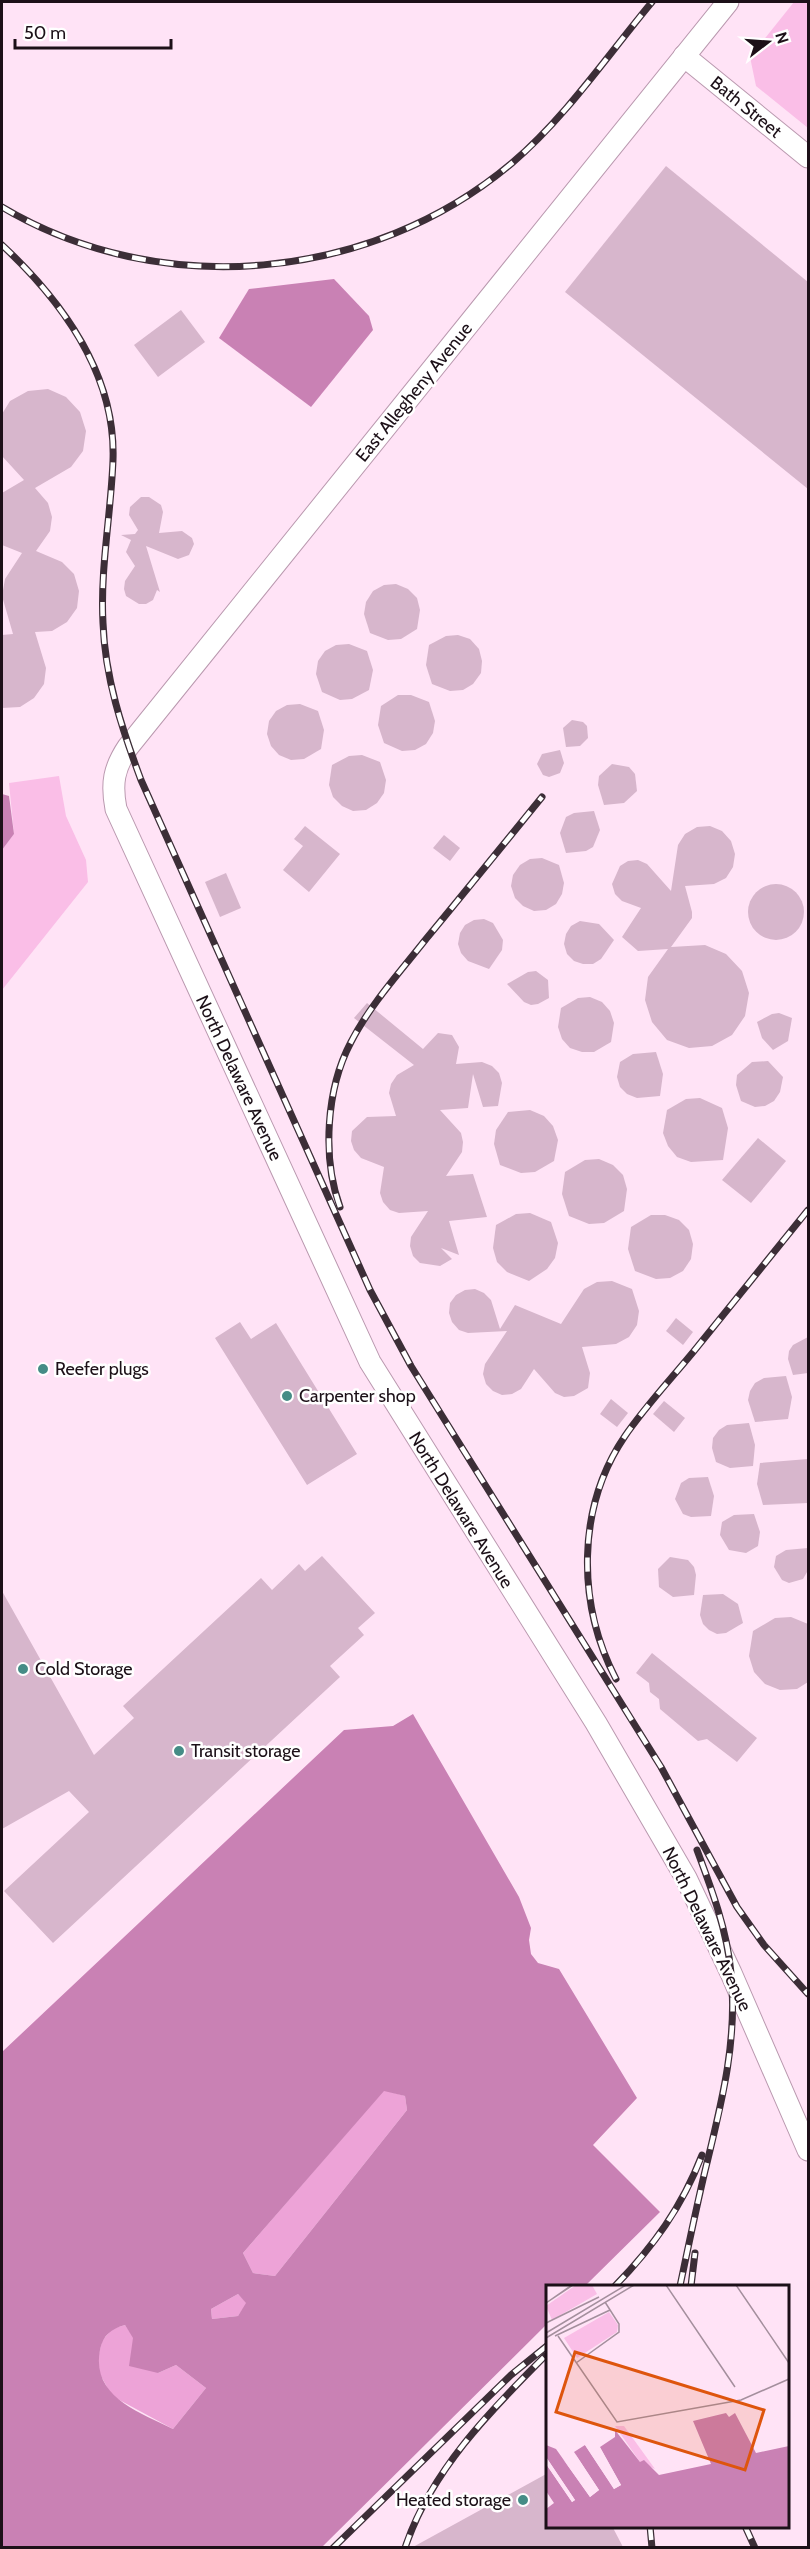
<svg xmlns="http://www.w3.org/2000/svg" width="810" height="2549" viewBox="0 0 810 2549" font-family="Cabin,sans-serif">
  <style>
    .green { fill: #fabee7 }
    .forest { fill: #eda3d7 }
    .water { fill: #c981b4; fill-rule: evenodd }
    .building { fill: #d7b6cc }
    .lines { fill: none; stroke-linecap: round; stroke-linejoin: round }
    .tertiary-casing { stroke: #ba99af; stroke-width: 23 }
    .tertiary { stroke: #fff; stroke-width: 21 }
    .rail-casing { stroke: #3c2e37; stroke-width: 7 }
    .rail { stroke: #fff; stroke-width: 4.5; stroke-dasharray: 14; stroke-linecap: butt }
    .poi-dot { fill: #458c86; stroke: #fff; stroke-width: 2 }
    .labels { text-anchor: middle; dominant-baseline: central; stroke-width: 5; stroke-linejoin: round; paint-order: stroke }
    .street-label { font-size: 18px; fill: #1c1018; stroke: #fff }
    .poi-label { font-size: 18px; fill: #1c1018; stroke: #fff; text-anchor: start }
    .inset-road { fill: none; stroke: #a48f9d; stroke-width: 1.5 }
    .view { fill: #de550d; fill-opacity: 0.15; stroke: #de550d; stroke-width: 3 }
    .inset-edge { fill: none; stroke: #1c1018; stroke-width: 3 }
  </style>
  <rect width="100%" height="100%" fill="#ffe3f6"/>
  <g class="green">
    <polygon points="794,2 808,2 808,128 756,86 750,57"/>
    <polygon points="59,776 66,816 86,860 88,882 2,990 2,850 14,834 9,783"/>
  </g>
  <g class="forest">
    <polygon points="384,2090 405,2096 407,2110 275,2276 253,2273 243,2253"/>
    <polygon points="238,2294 247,2303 238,2316 212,2319 211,2309"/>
    <polygon points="125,2325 158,2373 176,2365 206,2388 173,2429 112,2396 96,2367 102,2341 112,2329"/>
  </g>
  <g class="water">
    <polygon points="334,279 369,316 373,330 311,407 219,338 249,289"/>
    <polygon points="2,794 9,796 14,834 2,850"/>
    <path d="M413 1714 519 1897 531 1928 529 1940 531 1954 538 1963 559 1969 637 2098 593 2145 660 2212 585 2286H548L547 2324 322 2547H2V2052L344 1730 393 1726ZM384 2091 405 2096 407 2110 275 2276 253 2273 243 2253ZM238 2294 246 2303 238 2316 212 2319 211 2309ZM125 2325 133 2338 129 2366 158 2373 176 2365 206 2388 173 2429C138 2412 91 2396 100 2350 103 2335 111 2329 125 2325Z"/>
  </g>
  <g class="building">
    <polygon points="666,166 808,282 808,489 565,292"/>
    <polygon points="181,310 205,342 158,377 134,345"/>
    <polygon points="48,389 66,397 80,412 86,431 83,451 71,467 35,488 48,503 52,517 50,531 36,551 62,562 74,574 79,591 77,608 67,622 52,631 35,632 46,668 44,684 34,698 20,707 2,708 2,635 13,634 2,596 5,579 22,553 2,545 2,493 24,480 2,456 2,414 10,401 28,391"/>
    <polygon points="141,497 149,497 161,505 163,512 159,533 182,531 192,538 194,544 189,555 178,559 146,546 160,592 157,590 153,600 146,604 139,604 126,596 124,589 125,581 135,566 126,552 131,540 121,535 135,534 138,530 129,515 130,507"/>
    <polygon points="396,584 408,589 417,598 420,610 417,629 401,639 388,640 370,633 364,614 366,602 373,591 384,585"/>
    <polygon points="458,635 470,639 479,649 482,661 481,673 473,684 463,690 450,691 432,684 426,665 429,645 446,636"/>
    <polygon points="349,644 367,651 373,670 369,690 352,699 340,700 322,692 316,674 318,661 325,651 336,645"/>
    <polygon points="398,695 411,695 429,702 435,721 433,733 426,744 415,750 402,751 384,743 378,725 381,706"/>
    <polygon points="300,704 318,711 324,730 321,749 304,759 291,760 279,755 271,746 267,734 269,721 276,711 287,705"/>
    <polygon points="572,720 583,722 587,726 588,738 580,746 566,747 563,728"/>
    <polygon points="560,750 564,763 560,773 549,777 543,775 537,764 542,754"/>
    <polygon points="362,755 380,762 386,780 384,793 377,803 366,810 353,811 342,806 333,797 329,785 332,765 349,756"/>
    <polygon points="612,764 629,767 635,774 637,791 624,803 604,805 598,785 599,776"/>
    <polygon points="594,811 600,830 593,847 586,851 566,853 560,833 566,817 574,813"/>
    <polygon points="305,826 340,854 309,892 283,870 303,846 294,839"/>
    <polygon points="710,826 722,831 731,841 735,854 733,867 726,878 714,884 685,886 692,912 692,918 671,947 705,945 726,954 742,971 749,993 745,1016 732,1035 712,1046 689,1048 667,1040 652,1022 645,1000 648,977 668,949 638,951 622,937 641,908 622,901 615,894 612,884 620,866 628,861 638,860 647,864 671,891 678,845 685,834 697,827"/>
    <polygon points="444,835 460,848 450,861 433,848"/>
    <polygon points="542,858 559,865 564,883 562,894 556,904 546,910 534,911 523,906 515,898 511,886 513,875 520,865 530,859"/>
    <polygon points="226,873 241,908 220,917 205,882"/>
    <circle cx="776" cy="912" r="28"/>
    <polygon points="484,919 493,923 503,940 502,950 489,969 468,961 461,953 458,944 460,933 465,925 474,920"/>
    <polygon points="580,921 599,924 614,940 601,959 593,964 583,964 574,961 567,954 564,944 566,934 571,926"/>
    <polygon points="536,971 548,980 549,998 538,1004 531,1005 524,1002 507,984 528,972"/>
    <polygon points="590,997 602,1002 610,1011 614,1023 611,1042 594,1052 582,1052 570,1048 562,1039 558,1027 561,1008 578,998"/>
    <polygon points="367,1003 423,1049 438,1033 452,1035 459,1047 456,1064 482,1062 492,1066 499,1073 502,1083 498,1106 483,1107 473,1074 468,1108 440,1110 461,1133 463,1142 462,1152 446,1176 473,1174 487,1217 449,1221 459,1255 441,1248 452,1259 440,1266 420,1263 413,1256 410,1246 411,1237 428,1211 399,1213 390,1210 383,1202 380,1193 384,1167 361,1158 354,1150 351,1141 352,1131 367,1117 396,1116 389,1093 391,1084 397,1075 414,1065 354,1018"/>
    <polygon points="779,1013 792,1018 788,1041 773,1050 762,1038 757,1022 772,1014"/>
    <polygon points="656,1052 663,1074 660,1096 637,1098 627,1094 620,1087 617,1077 620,1062 633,1054"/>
    <polygon points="768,1061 783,1077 780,1092 774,1101 765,1106 755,1107 741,1101 736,1085 737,1075 752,1062"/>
    <polygon points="700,1098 722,1108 728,1128 723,1160 691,1162 677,1157 668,1146 663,1133 667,1110 686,1099"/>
    <polygon points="530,1110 544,1116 553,1126 558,1140 554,1161 535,1172 521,1173 500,1165 494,1144 496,1130 508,1112"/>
    <polygon points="758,1138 786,1161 751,1203 722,1180"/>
    <polygon points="599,1159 613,1165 623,1175 627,1189 624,1211 604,1223 589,1224 569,1216 562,1194 565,1172 585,1160"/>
    <polygon points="530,1213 551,1222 558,1243 555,1258 547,1269 529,1281 507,1272 497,1262 493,1248 496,1225 516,1214"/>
    <polygon points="651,1215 665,1215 679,1220 689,1230 693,1244 691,1259 683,1271 670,1278 656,1279 635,1271 628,1249 631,1227"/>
    <polygon points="612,1281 632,1289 639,1311 637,1325 629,1337 616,1344 582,1347 590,1373 588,1388 574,1396 564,1397 555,1393 534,1369 521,1389 512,1394 502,1395 493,1391 486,1384 483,1374 485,1364 507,1331 468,1333 459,1330 452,1322 449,1313 450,1303 456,1295 465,1290 475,1289 484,1293 491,1300 500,1329 515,1305 561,1324 584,1289 597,1282"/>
    <polygon points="676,1318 693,1332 683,1345 666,1331"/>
    <polygon points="240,1322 251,1339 276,1323 357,1454 307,1485 215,1338"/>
    <polygon points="808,1337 808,1373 793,1375 788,1359 789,1351 793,1345"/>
    <polygon points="786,1376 792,1397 788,1419 755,1422 748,1400 750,1391 755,1383 764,1378"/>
    <polygon points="611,1399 628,1413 617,1427 600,1414"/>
    <polygon points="664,1401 685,1418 674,1432 653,1414"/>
    <polygon points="749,1423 755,1445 753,1466 730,1468 716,1462 712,1448 713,1438 719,1430 727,1425"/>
    <polygon points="808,1459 808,1503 763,1505 757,1484 760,1463"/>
    <polygon points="708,1477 714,1496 711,1516 691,1517 683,1514 675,1499 681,1483 689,1478"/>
    <polygon points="754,1514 760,1532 758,1546 746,1553 729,1550 720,1535 722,1522 734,1515"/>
    <polygon points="808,1548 807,1572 803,1579 789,1583 782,1580 774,1567 776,1556 786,1550"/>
    <polygon points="322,1556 375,1613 358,1628 364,1635 330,1666 340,1677 53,1943 4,1891 89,1812 69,1791 2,1829 2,1591 94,1755 134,1718 123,1706 261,1578 272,1590 299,1564 305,1571"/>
    <polygon points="670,1557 688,1560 694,1567 696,1575 694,1595 673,1597 659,1587 658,1569"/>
    <polygon points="723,1594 738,1604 743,1623 726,1633 717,1634 709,1630 703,1624 700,1615 703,1595"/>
    <polygon points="791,1617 808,1624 808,1682 797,1689 780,1690 765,1684 754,1672 749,1656 753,1631 775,1618"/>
    <polygon points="652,1653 757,1738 737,1762 707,1739 698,1741 660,1709 659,1699 650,1692 649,1683 636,1673"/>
    <polygon points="548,2473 548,2526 612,2526 623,2547 413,2547"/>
  </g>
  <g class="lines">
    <defs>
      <g id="tertiary">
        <path d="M728 2 128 747C114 768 111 783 116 809L370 1362 596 1723 686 1878 731 1973 808 2150"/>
        <polyline points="684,56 808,157"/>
      </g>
    </defs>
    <use href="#tertiary" class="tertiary-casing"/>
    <use href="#tertiary" class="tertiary"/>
    <defs>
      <g id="rail">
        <path d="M2 207C160 301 371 282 512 163 566 117 607 56 652 2"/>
        <path d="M2 245C61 300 116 374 113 460 111 514 100 569 103 623 105 678 122 729 141 780L370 1290 411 1366 661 1767 737 1907 764 1945 808 1994"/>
        <path d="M340 1207C322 1158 326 1089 351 1042 370 1005 400 972 426 939 465 892 503 845 542 797"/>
        <path d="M616 1679C577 1604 576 1508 625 1436 645 1407 671 1379 694 1351 732 1304 770 1257 808 1210"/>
        <path d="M615 2286C653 2247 682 2207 702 2155"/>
        <path d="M680 2286C688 2248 696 2209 705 2171 721 2105 738 2041 731 1973 727 1930 712 1890 697 1850"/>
        <polyline points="691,2286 695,2253"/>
        <polyline points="650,2526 652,2548"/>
        <polyline points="745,2526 755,2548"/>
        <polyline points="333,2548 511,2375 548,2345"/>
        <path d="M405 2548C430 2472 490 2411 545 2356"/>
      </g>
    </defs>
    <use href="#rail" class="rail-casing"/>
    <use href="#rail" class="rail"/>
  </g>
  <g class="poi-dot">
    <circle cx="43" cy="1369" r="6"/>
    <circle cx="287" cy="1396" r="6"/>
    <circle cx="23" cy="1669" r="6"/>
    <circle cx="179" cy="1751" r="6"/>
    <circle cx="523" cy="2500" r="6"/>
  </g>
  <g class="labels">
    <g class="street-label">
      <text transform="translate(746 107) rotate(39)">Bath Street</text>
      <text transform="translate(414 392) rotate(-51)">East Allegheny Avenue</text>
      <text transform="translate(239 1078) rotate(65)">North Delaware Avenue</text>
      <text transform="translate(461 1510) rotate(58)">North Delaware Avenue</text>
      <text transform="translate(707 1929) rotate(64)">North Delaware Avenue</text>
    </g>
    <g class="poi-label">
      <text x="55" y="1369">Reefer plugs</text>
      <text x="299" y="1396">Carpenter shop</text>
      <text x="35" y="1669">Cold Storage</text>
      <text x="191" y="1751">Transit storage</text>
      <text x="511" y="2500" text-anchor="end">Heated storage</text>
    </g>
  </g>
  <g transform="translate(546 2285)">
    <rect width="243" height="243" fill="#ffe3f6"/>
    <path d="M30 0H46L51 9 6 35 0 21ZM63 27 72 40 71 47 31 73 18 53ZM69 141H78L109 184 94 177Z" fill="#fabee7"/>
    <path d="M180 128 183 132 189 128 210 168 243 161V243H0V224L8 218 0 206V179L26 217 29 215 0 172V160L10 164 44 212 53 205 28 167 39 160 68 204 75 200 54 162 69 152V145L94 177 98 175 113 190 165 179 147 136Z" fill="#c981b4"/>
    <path d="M41 158 70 200 52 159 75 200 68 204 39 160ZM28 167 53 205 44 212 17 174 45 208 49 205ZM0 172 29 215 26 217 0 179Z" fill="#ffe3f6"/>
    <path class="inset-road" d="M120 0 189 102M190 0 243 78M0 18 27 0M0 18 26 0M0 38 53 12M0 48 80 0M9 51 64 25M12 51 71 137 195 115 243 94M0 53 88 0M30 78 73 47V39L59 17"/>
    <path class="view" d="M29 67 218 125 199 185 10 127Z"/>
    <rect width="243" height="243" class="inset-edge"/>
  </g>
  <rect width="810" height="2549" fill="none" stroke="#1c1018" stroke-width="6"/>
  <g transform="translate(768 42) rotate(73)" stroke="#ffffff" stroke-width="4.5" paint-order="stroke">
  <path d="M0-4.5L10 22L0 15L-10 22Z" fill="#1c1018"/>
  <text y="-9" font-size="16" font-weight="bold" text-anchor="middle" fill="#1c1018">N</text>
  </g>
  <path d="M15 39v9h156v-9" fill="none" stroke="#1c1018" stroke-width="3"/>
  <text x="24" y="39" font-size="18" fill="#1c1018" stroke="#ffffff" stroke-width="4.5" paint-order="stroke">50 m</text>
</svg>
